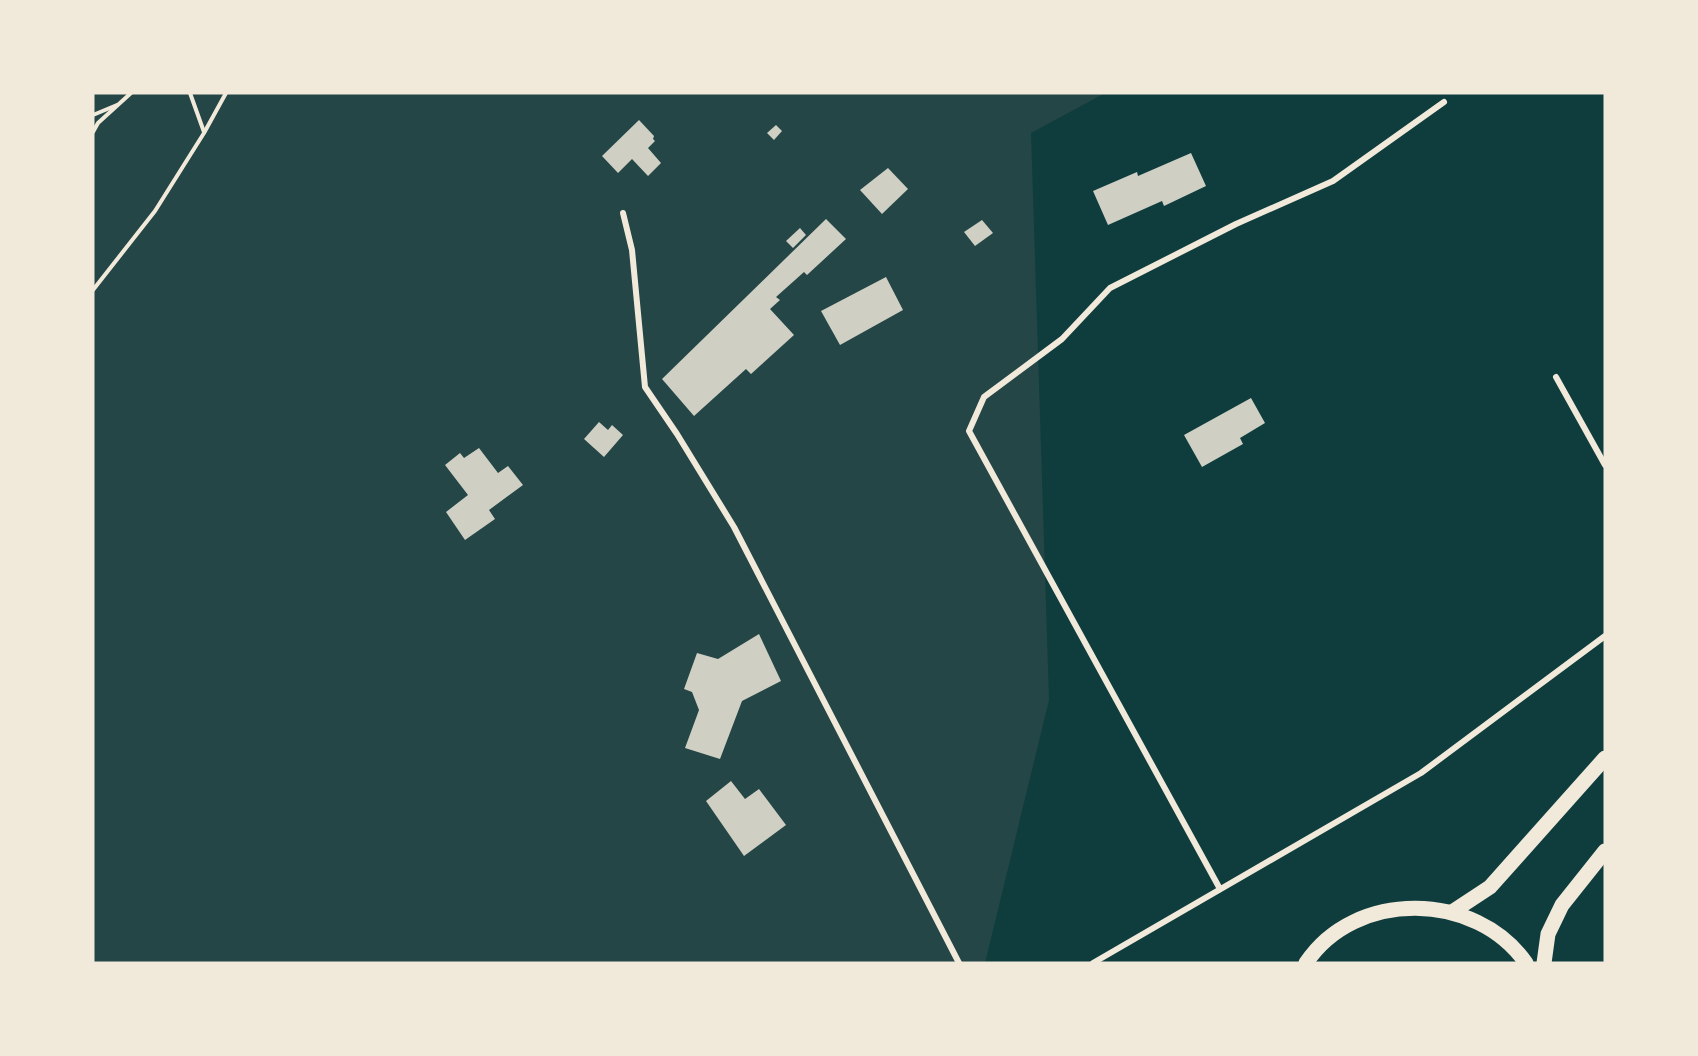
<svg xmlns="http://www.w3.org/2000/svg" width="1698" height="1056" viewBox="0 0 1698 1056" font-family="'Times New Roman',serif">
  <style>
    .green { fill: #244646 }
    .building { fill: #cfcfc3 }
    .lines { fill: none; stroke-linecap: round; stroke-linejoin: round }
    .path { stroke: #f1e9da; stroke-width: 4 }
    .minor { stroke: #f1e9da; stroke-width: 6 }
    .primary { stroke: #f1e9da; stroke-width: 15 }
  </style>
  <rect width="100%" height="100%" fill="#0f3d3e"/>
  <polygon class="green" points="93,93 1105,93 1031,133 1049,700 985,963 93,963"/>
  <g class="building">
    <polygon points="639,120 654,136 653,139 655,141 648,148 661,163 648,176 632,159 618,173 602,156"/>
    <polygon points="776,125 782,131 774,140 767,133"/>
    <polygon points="1191,153 1206,186 1164,206 1162,201 1108,225 1093,191 1137,172 1138,176"/>
    <polygon points="888,168 908,189 882,214 860,190"/>
    <polygon points="826,219 846,239 807,275 804,272 776,297 780,300 770,309 794,335 751,374 746,369 694,416 662,379"/>
    <polygon points="982,220 993,233 975,246 964,232"/>
    <polygon points="800,228 806,235 793,248 786,241"/>
    <polygon points="886,277 903,310 840,345 821,311"/>
    <polygon points="1251,398 1265,423 1240,438 1243,444 1202,467 1184,435"/>
    <polygon points="599,422 608,430 612,425 623,435 604,457 584,439"/>
    <polygon points="479,448 498,473 508,466 523,485 489,510 495,519 465,540 446,512 468,495 445,465 460,453 464,458"/>
    <polygon points="759,634 781,681 742,701 720,759 685,748 699,710 692,692 684,689 697,653 718,659"/>
    <polygon points="731,781 745,799 759,789 786,825 744,856 706,801"/>
  </g>
  <g class="lines">
    <g class="path">
      <polyline points="190,93 204,132"/>
      <polyline points="93,115 117,105"/>
      <polyline points="93,132 98,123 131,93"/>
      <polyline points="93,290 155,211 204,133 226,93"/>
    </g>
    <g class="minor">
      <polyline points="623,213 632,250 645,387 677,434 734,527 959,963"/>
      <polyline points="1556,377 1605,465"/>
      <polyline points="1220,889 969,431 984,397 1062,339 1110,288 1236,224 1333,181 1444,102"/>
      <polyline points="1093,963 1421,773 1605,636"/>
    </g>
    <g class="primary">
      <polyline points="1452,912 1490,887 1605,758"/>
      <path d="M1306 963C1355 889 1476 891 1526 963"/>
      <polyline points="1544,963 1548,934 1562,905 1605,851"/>
    </g>
  </g>
  <rect width="1698" height="1056" fill="none" stroke="#f1e9da" stroke-width="189"/>
</svg>
